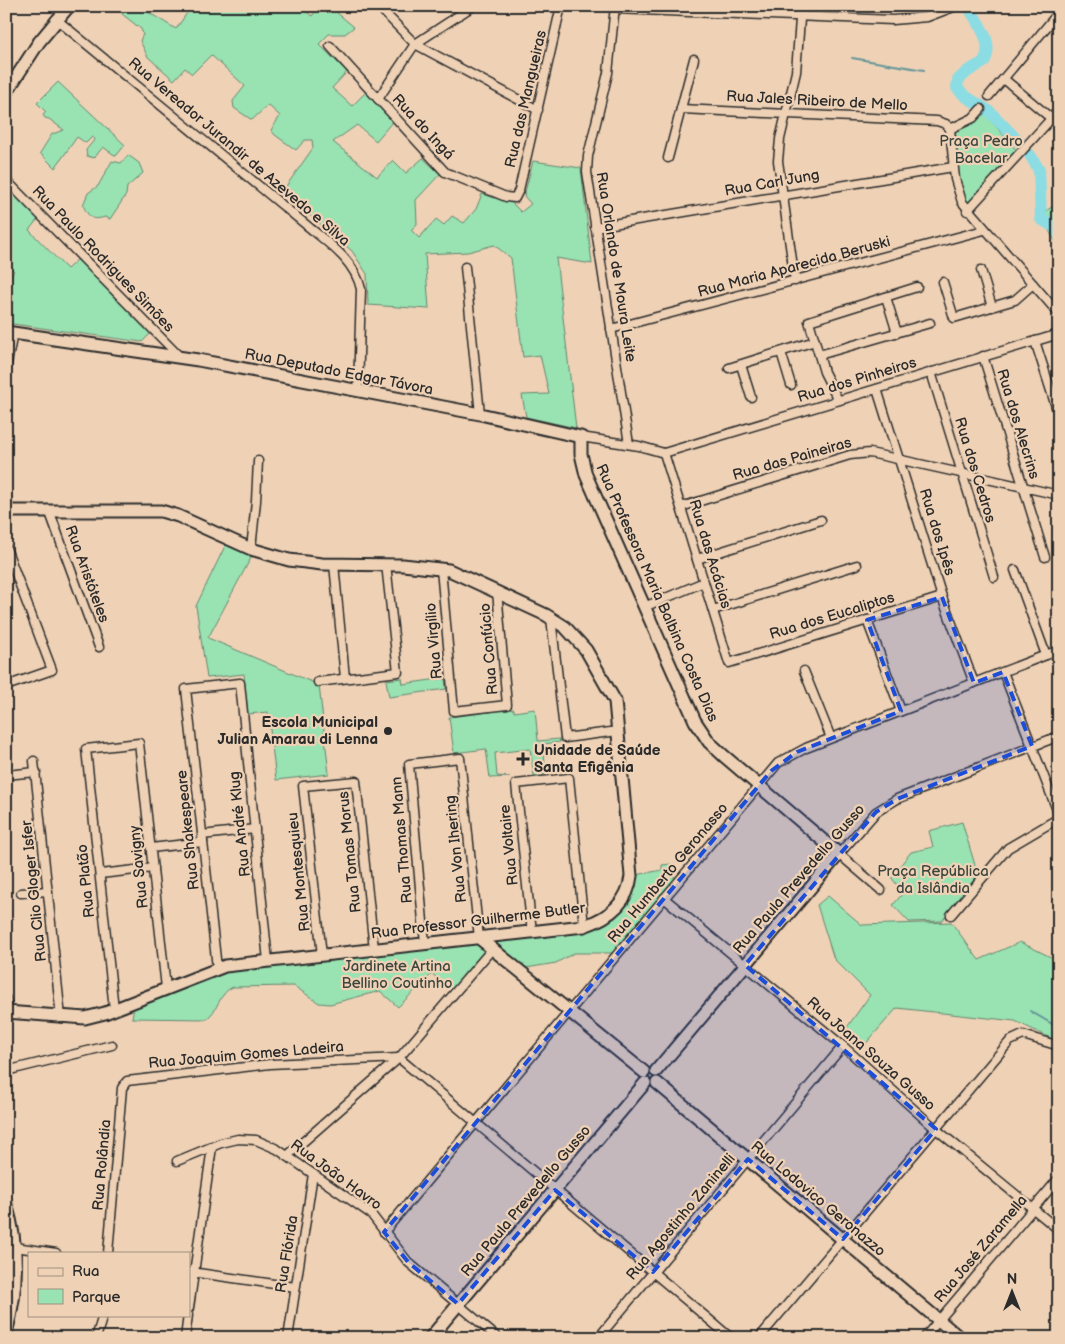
<svg xmlns="http://www.w3.org/2000/svg" width="1065" height="1344" viewBox="0 0 1065 1344" font-family="'Balsamiq Sans',sans-serif">
  <style>
    .green { fill: #99e2b2; stroke: #62866e }
    .lines { fill: none; stroke-linecap: round; stroke-linejoin: round }
    .stream { stroke: #659599; stroke-width: 2 }
    .river { stroke: #8bdce3; stroke-width: 12 }
    .street-casing { stroke: #2b2b2b; stroke-width: 11 }
    .secondary-casing { stroke: #2b2b2b; stroke-width: 15 }
    .street { stroke: #efd2b6; stroke-width: 8 }
    .secondary { stroke: #efd2b6; stroke-width: 11 }
    .marked { fill: #1d4ed8; fill-opacity: 0.2; stroke: #1d4ed8; stroke-width: 4; stroke-dasharray: 10 6; stroke-linejoin: round }
    .poi-dot { fill: #2b2b2b; stroke: #efd2b6; stroke-width: 2 }
    .labels { text-anchor: middle; dominant-baseline: central; stroke-width: 4.5; stroke-linejoin: round; paint-order: stroke }
    .street-label { font-size: 15px; fill: #2b2b2b; stroke: #efd2b6 }
    .park-label { font-size: 15px; fill: #3c463f; stroke: #efd2b6 }
    .poi-label { font-size: 15px; font-weight: bold; fill: #2b2b2b; stroke: #efd2b6; text-anchor: end }
  </style>
  <rect width="100%" height="100%" fill="#efd2b6"/>
  <filter id="ink" filterUnits="userSpaceOnUse"><feTurbulence type="fractalNoise" baseFrequency=".02" numOctaves="2"/><feDisplacementMap in="SourceGraphic" scale="10" xChannelSelector="R" yChannelSelector="G"/><feConvolveMatrix kernelMatrix="1 2 1 2 8 2 1 2 1" color-interpolation-filters="sRGB"/></filter>
  <g filter="url(#ink)">
    <g class="green">
      <polygon points="126,6 138,6 176,29 189,10 184,6 299,6 312,16 319,6 329,6 354,27 345,34 329,34 319,44 347,72 332,88 352,106 367,91 393,121 376,141 357,125 333,142 377,177 393,160 406,173 423,158 440,174 416,200 417,224 411,230 419,238 436,219 444,225 452,216 464,223 476,209 482,194 512,203 521,212 531,204 524,196 533,161 581,168 592,264 556,258 576,428 526,417 522,395 549,394 540,355 523,357 511,258 494,245 468,252 425,254 429,309 368,305 367,274 352,251 282,192 313,148 312,140 305,140 296,150 275,135 271,130 280,116 268,105 252,120 234,108 233,101 245,86 211,55 192,74 185,68 174,80 148,57 140,41 143,34 141,29 122,14"/>
      <polygon points="58,82 125,145 116,156 103,147 94,158 87,156 86,150 95,139 92,137 86,143 77,137 55,168 40,153 52,134 64,130 49,119 45,118 43,115 46,112 37,103"/>
      <polygon points="983,111 1017,151 967,205 958,180 952,129"/>
      <path d="M128 155 139 163 143 173 127 187 126 195 110 219 105 217C92 221 89 218 83 205L88 193 98 186 112 161 121 163Z"/>
      <polygon points="6,187 38,219 29,230 67,269 78,259 151,333 142,342 6,323 6,285 14,271 6,266"/>
      <polygon points="1059,202 1059,248 1040,215"/>
      <polygon points="226,544 253,554 208,638 319,685 329,774 276,780 268,712 248,714 244,674 207,678 196,606"/>
      <polygon points="402,678 403,684 445,678 446,689 389,697 386,680"/>
      <polygon points="514,709 514,712 535,709 538,741 559,739 560,742 543,744 546,774 534,776 530,749 495,753 497,776 510,777 490,778 486,749 454,753 449,717"/>
      <polygon points="962,822 978,875 942,921 909,922 893,905 903,893 891,877 911,852 933,847 929,831"/>
      <polygon points="671,864 675,881 613,953 574,953 556,963 526,968 493,940 595,927 636,875 662,870 662,865"/>
      <polygon points="828,896 862,925 951,922 979,960 1020,942 1059,961 1059,1042 1015,1021 897,1008 862,1048 843,1033 870,995 834,959 817,905"/>
      <path d="M477 941 488 949 453 990 432 974 398 1007 380 991 330 1004 319 1003 294 986 233 987C219 992 218 1012 206 1019L132 1018 134 1006 220 972Z"/>
    </g>
    <g class="lines">
      <g class="stream">
        <polyline points="852,58 924,70"/>
        <polyline points="954,79 958,80"/>
        <polyline points="1030,1011 1059,1028"/>
      </g>
      <g class="river">
        <path d="M968 6C978 24 995 42 984 62L968 71 958 80 957 88 965 96 989 111 1019 142"/>
        <polyline points="1030,155 1039,170 1041,219 1053,226 1059,234"/>
      </g>
      <defs>
        <g id="street">
          <polyline points="378,6 415,44 538,110"/>
          <polyline points="615,6 608,73 588,156 587,172 629,444"/>
          <polyline points="615,9 893,20 927,17 956,6"/>
          <path d="M56 19 310 228C331 245 355 262 361 289L358 390"/>
          <polyline points="330,46 445,172 506,197 515,198 519,190 561,6"/>
          <polyline points="1004,79 1059,125"/>
          <polyline points="989,96 1059,12"/>
          <polyline points="378,99 415,44 473,6"/>
          <polyline points="681,109 937,121 946,124 950,129"/>
          <polyline points="950,129 955,179 962,202 1059,314"/>
          <polyline points="950,129 973,118 981,109"/>
          <polyline points="668,158 694,59"/>
          <polyline points="6,180 180,357"/>
          <polyline points="967,211 1059,110"/>
          <polyline points="595,227 953,167"/>
          <polyline points="465,267 480,414"/>
          <polyline points="981,270 992,307"/>
          <polyline points="795,281 778,161 780,139 796,72 801,6"/>
          <polyline points="943,282 954,318 1015,300 1033,284"/>
          <polyline points="886,297 897,333"/>
          <polyline points="611,329 984,230"/>
          <polyline points="1035,341 1059,416"/>
          <polyline points="781,352 791,385"/>
          <polyline points="819,355 930,323"/>
          <polyline points="983,356 1045,557"/>
          <polyline points="741,365 751,397"/>
          <polyline points="729,368 815,341"/>
          <polyline points="6,369 13,333"/>
          <polyline points="931,372 994,577"/>
          <polyline points="877,389 942,597 974,683"/>
          <polyline points="838,400 824,372 809,321 917,287"/>
          <polyline points="581,437 639,446 664,453"/>
          <polyline points="664,453 729,663 942,597"/>
          <polyline points="664,453 1059,334"/>
          <polyline points="681,507 850,455 870,453 1059,495"/>
          <polyline points="49,510 99,647"/>
          <polyline points="6,548 52,670 6,686"/>
          <polyline points="251,549 256,501 258,461"/>
          <polyline points="697,559 821,520"/>
          <polyline points="334,564 345,678"/>
          <polyline points="441,569 454,711 507,705 497,591"/>
          <polyline points="1015,570 1046,655"/>
          <polyline points="644,607 704,582"/>
          <polyline points="713,610 857,565"/>
          <polyline points="551,618 565,738 618,731"/>
          <polyline points="867,620 901,711"/>
          <polyline points="804,671 831,738"/>
          <polyline points="1003,672 1059,815"/>
          <polyline points="318,682 398,672 386,564"/>
          <polyline points="34,761 61,1018"/>
          <polyline points="6,775 36,772"/>
          <polyline points="202,835 255,829"/>
          <polyline points="151,848 203,842"/>
          <polyline points="100,874 153,868"/>
          <polyline points="881,890 839,854 876,812 897,799 1059,736"/>
          <polyline points="21,893 48,891"/>
          <polyline points="664,898 843,1046 936,1129 1059,1230"/>
          <polyline points="951,915 1008,848 1059,818"/>
          <polyline points="532,932 516,784 569,778 584,926"/>
          <polyline points="425,944 409,764 460,758 479,938"/>
          <polyline points="322,955 303,786 356,781 374,949"/>
          <polyline points="217,968 186,689 240,683 268,961"/>
          <polyline points="6,999 8,1013"/>
          <polyline points="114,1009 86,749 139,743 166,988"/>
          <polyline points="6,1071 112,1045"/>
          <polyline points="287,1156 399,1058 493,948"/>
          <polyline points="177,1161 221,1143 238,1139 256,1140 277,1149 371,1214 408,1262 498,1338"/>
          <polyline points="384,1232 778,763 806,748 1059,650"/>
          <polyline points="15,1247 56,1253"/>
          <polyline points="108,1253 122,1088 127,1081 270,1064 399,1058 731,1338"/>
          <polyline points="191,1272 295,1287"/>
          <polyline points="189,1308 212,1147"/>
          <polyline points="96,1338 103,1315"/>
          <polyline points="185,1338 188,1315"/>
          <polyline points="288,1338 313,1174"/>
          <polyline points="598,1338 843,1046"/>
          <polyline points="759,1338 1010,1041 1023,1035 1059,1046"/>
          <polyline points="924,1338 1059,1178"/>
        </g>
        <g id="secondary">
          <polyline points="6,93 39,42 69,6"/>
          <polyline points="6,332 198,360 480,414 581,437 581,454 586,475 695,721 709,742 724,756 839,854 656,1071"/>
          <path d="M6 511H161L178 516 251 549 289 560 322 564 403 565 449 570 546 615 565 627 586 650 615 701 631 876C628 903 608 918 584 926L225 966 105 1013 85 1018 6 1012"/>
          <polyline points="479,938 644,1072"/>
          <polyline points="657,1083 960,1338"/>
          <path d="M6 1204C19 1246 18 1290 6 1333"/>
          <polyline points="430,1338 645,1083"/>
        </g>
      </defs>
      <use href="#street" class="street-casing"/>
      <use href="#secondary" class="secondary-casing"/>
      <use href="#street" class="street"/>
      <use href="#secondary" class="secondary"/>
    </g>
  </g>
  <path class="marked" d="M942 597 974 683 1003 672 1032 746 897 799 876 812 745 965 936 1129 843 1239 748 1159 653 1272 555 1190 458 1304 408 1262 384 1232 771 771 797 752 901 711 867 620Z"/>
  <g class="poi-dot">
    <circle cx="388" cy="731" r="5"/>
    <path d="M520.5 751.5h5v5h5v5h-5v5h-5v-5h-5v-5h5z"/>
  </g>
  <g class="labels">
    <g class="street-label">
      <text transform="translate(526 99) rotate(-77)">Rua das Mangueiras</text>
      <text transform="translate(817 101) rotate(3)">Rua Jales Ribeiro de Mello</text>
      <text transform="translate(423 127) rotate(47)">Rua do Ingá</text>
      <text transform="translate(239 152) rotate(40)">Rua Vereador Jurandir de Azevedo e Silva</text>
      <text transform="translate(772 183) rotate(-10)">Rua Carl Jung</text>
      <text transform="translate(103 259) rotate(46)">Rua Paulo Rodrigues Simões</text>
      <text transform="translate(616 267) rotate(81)">Rua Orlando de Moura Leite</text>
      <text transform="translate(794 267) rotate(-15)">Rua Maria Aparecida Beruski</text>
      <text transform="translate(339 372) rotate(11)">Rua Deputado Edgar Távora</text>
      <text transform="translate(857 380) rotate(-17)">Rua dos Pinheiros</text>
      <text transform="translate(1018 424) rotate(73)">Rua dos Alecrins</text>
      <text transform="translate(792 459) rotate(-16)">Rua das Paineiras</text>
      <text transform="translate(975 470) rotate(73)">Rua dos Cedros</text>
      <text transform="translate(937 532) rotate(73)">Rua dos Ipês</text>
      <text transform="translate(710 554) rotate(73)">Rua das Acácias</text>
      <text transform="translate(87 574) rotate(70)">Rua Aristóteles</text>
      <text transform="translate(657 593) rotate(66)">Rua Professora Maria Balbina Costa Dias</text>
      <text transform="translate(832 616) rotate(-17)">Rua dos Eucaliptos</text>
      <text transform="translate(434 641) rotate(-95)">Rua Virgílio</text>
      <text transform="translate(489 649) rotate(-95)">Rua Confúcio</text>
      <text transform="translate(240 824) rotate(-96)">Rua André Klug</text>
      <text transform="translate(188 830) rotate(-96)">Rua Shakespeare</text>
      <text transform="translate(402 840) rotate(-95)">Rua Thomas Mann</text>
      <text transform="translate(509 845) rotate(-96)">Rua Voltaire</text>
      <text transform="translate(456 849) rotate(-96)">Rua Von Ihering</text>
      <text transform="translate(350 852) rotate(-96)">Rua Tomas Morus</text>
      <text transform="translate(139 867) rotate(-96)">Rua Savigny</text>
      <text transform="translate(299 872) rotate(-96)">Rua Montesquieu</text>
      <text transform="translate(668 873) rotate(-50)">Rua Humberto Geronasso</text>
      <text transform="translate(799 879) rotate(-49)">Rua Paula Prevedello Gusso</text>
      <text transform="translate(86 881) rotate(-96)">Rua Platão</text>
      <text transform="translate(34 891) rotate(-96)">Rua Clio Gloger Isfer</text>
      <text transform="translate(478 921) rotate(-7)">Rua Professor Guilherme Butler</text>
      <text transform="translate(871 1054) rotate(41)">Rua Joana Souza Gusso</text>
      <text transform="translate(246 1055) rotate(-5)">Rua Joaquim Gomes Ladeira</text>
      <text transform="translate(102 1165) rotate(-85)">Rua Rolândia</text>
      <text transform="translate(336 1175) rotate(36)">Rua João Havro</text>
      <text transform="translate(818 1199) rotate(40)">Rua Lodovico Geronazzo</text>
      <text transform="translate(526 1201) rotate(-50)">Rua Paula Prevedello Gusso</text>
      <text transform="translate(681 1217) rotate(-50)">Rua Agostinho Zaninelli</text>
      <text transform="translate(981 1249) rotate(-50)">Rua José Zaramella</text>
      <text transform="translate(287 1254) rotate(-81)">Rua Flórida</text>
    </g>
    <g class="park-label">
      <text x="981" y="141">Praça Pedro<tspan x="981" dy="17">Bacelar</tspan></text>
      <text x="933" y="871">Praça República<tspan x="933" dy="17">da Islândia</tspan></text>
      <text x="397" y="966">Jardinete Artina<tspan x="397" dy="17">Bellino Coutinho</tspan></text>
    </g>
    <g class="poi-label">
      <text x="378" y="722">Escola Municipal<tspan x="378" dy="17">Julian Amarau di Lenna</tspan></text>
      <text x="534" y="750" text-anchor="start">Unidade de Saúde<tspan x="534" dy="17">Santa Efigênia</tspan></text>
    </g>
  </g>
  <rect width="1065" height="1344" fill="none" stroke="#efd2b6" stroke-width="25"/>
  <rect x="12" y="12" width="1040" height="1319" fill="none" stroke="#2b2b2b" stroke-width="2" filter="url(#ink)"/>
  <rect x="28" y="1252" width="162" height="65" fill="#efd2b6" stroke="#a18f7e"/>
  <rect x="38" y="1268" width="25" height="8" fill="#efd2b6" stroke="#a18f7e"/>
  <text x="72" y="1276" font-size="15" fill="#2b2b2b">Rua</text>
  <rect x="38" y="1289" width="25" height="15" fill="#99e2b2" stroke="#a18f7e"/>
  <text x="72" y="1302" font-size="15" fill="#2b2b2b">Parque</text>
  <g transform="translate(1012 1292)" stroke="#efd2b6" stroke-width="4" paint-order="stroke">
  <path d="M0-4L9 19L0 12L-9 19Z" fill="#2b2b2b"/>
  <text y="-8" font-size="14" font-weight="bold" text-anchor="middle" fill="#2b2b2b">N</text>
  </g>
</svg>
